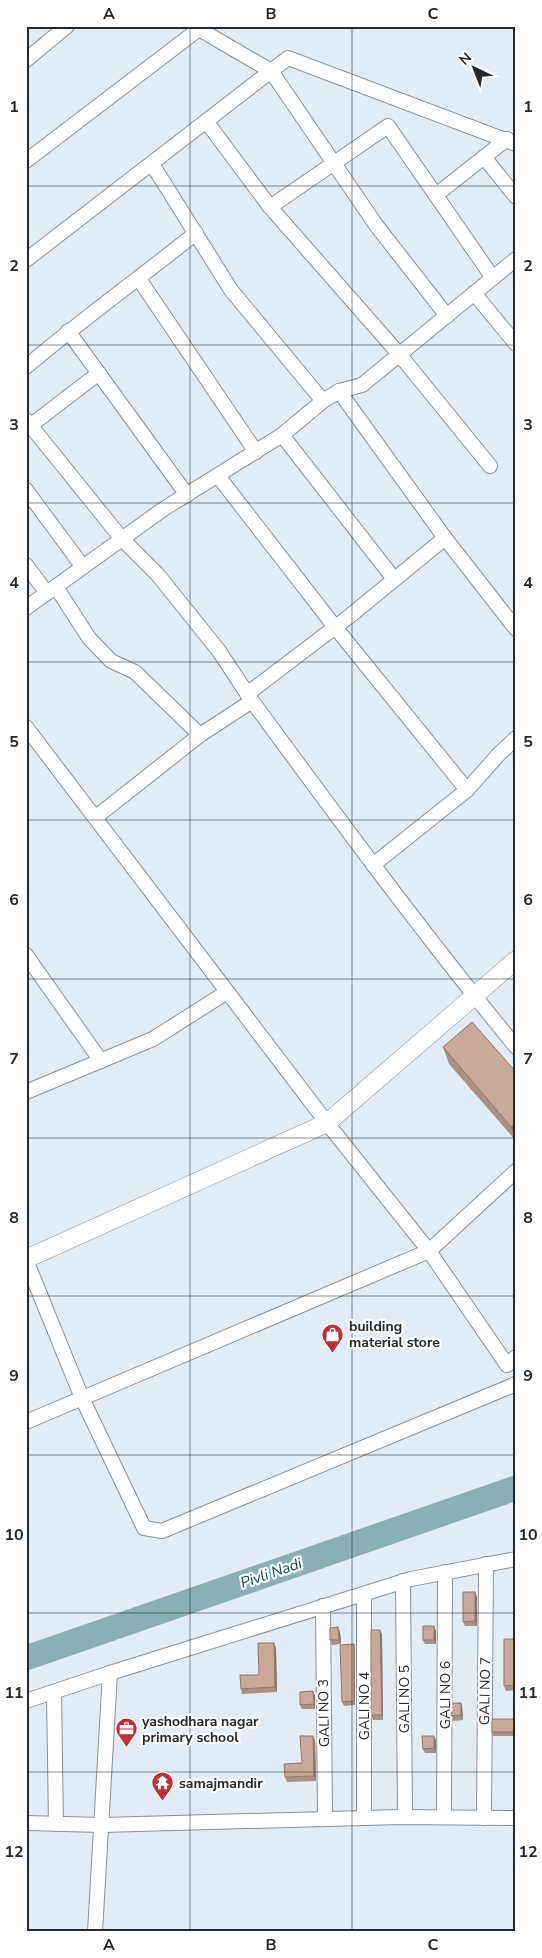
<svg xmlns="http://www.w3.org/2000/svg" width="542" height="1958" viewBox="0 0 542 1958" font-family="'Nunito Sans',sans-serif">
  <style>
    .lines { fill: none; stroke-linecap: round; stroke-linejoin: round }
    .river { stroke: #88b0b6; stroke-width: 25 }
    .minor-casing { stroke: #889198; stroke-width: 16 }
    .tertiary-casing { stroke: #889198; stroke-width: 19 }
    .minor { stroke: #fff; stroke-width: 14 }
    .tertiary { stroke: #fff; stroke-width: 18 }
    .wall { fill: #ad9084 }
    .shaded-wall { fill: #8d766c }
    .building { fill: #c9a89a; stroke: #8d766c }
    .grid { fill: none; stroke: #24282b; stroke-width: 1; stroke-opacity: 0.55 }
    .labels { text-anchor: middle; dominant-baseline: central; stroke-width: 4.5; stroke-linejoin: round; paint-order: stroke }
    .poi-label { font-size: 14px; font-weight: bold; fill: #24282b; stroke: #fff; text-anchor: start }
    .street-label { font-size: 14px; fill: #24282b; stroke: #fff }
    .water-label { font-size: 15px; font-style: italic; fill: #08474f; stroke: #fff }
    .neatline { fill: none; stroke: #24282b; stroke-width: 2 }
    .grid-label { font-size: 16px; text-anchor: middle; font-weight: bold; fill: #24282b }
  </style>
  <rect width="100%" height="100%" fill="#e2ecf5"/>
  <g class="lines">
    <polyline class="river" points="26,1658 516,1488"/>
    <defs>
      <g id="minor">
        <polyline points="26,60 67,26"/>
        <polyline points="206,121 270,207 399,354 490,466"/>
        <polyline points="484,157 516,197"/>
        <polyline points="26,161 199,29 271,71 376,225 447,316"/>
        <polyline points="152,164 231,290 323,401"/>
        <polyline points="436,195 507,139"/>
        <polyline points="270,207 388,126 493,278"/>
        <polyline points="26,260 288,58 516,144"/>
        <polyline points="139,279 256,452"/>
        <polyline points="474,293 516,344"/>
        <polyline points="68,331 187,495"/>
        <path d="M26 367C81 320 140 278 196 233"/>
        <polyline points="26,420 122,539 158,575 219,651 252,701 200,735"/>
        <polyline points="26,429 99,373"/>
        <polyline points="282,435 394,579"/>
        <polyline points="218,476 335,627 467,790"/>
        <polyline points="26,490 83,567"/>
        <polyline points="445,538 516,629"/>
        <polyline points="26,565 47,593"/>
        <polyline points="56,587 89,638 111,661 135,672 200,735 96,817"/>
        <polyline points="26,608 162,510 282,435 323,401 339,391 362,385 516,259"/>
        <polyline points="247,694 351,615 445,538 339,391"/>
        <path d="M252 701C338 818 424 935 516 1047"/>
        <polyline points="26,727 327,1123 429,1251 507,1365 516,1357"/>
        <polyline points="373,865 467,790 499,754 516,738"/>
        <polyline points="26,955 101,1061"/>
        <polyline points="26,1092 153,1039 227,992"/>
        <polyline points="26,1260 82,1398 144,1528 162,1531 516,1384"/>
        <polyline points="26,1422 429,1251 516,1171"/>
        <polyline points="403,1581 405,1817"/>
        <polyline points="364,1594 364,1818"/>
        <polyline points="323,1606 325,1819"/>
        <polyline points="54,1692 56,1824"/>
        <polyline points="26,1701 110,1673"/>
        <polyline points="444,1817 445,1572"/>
        <polyline points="484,1818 486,1564"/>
        <polyline points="26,1823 102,1825 400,1817 516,1818"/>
        <polyline points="95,1932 110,1673 411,1579 516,1559"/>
      </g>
      <polyline id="tertiary" points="26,1259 327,1123 516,960"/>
    </defs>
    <use href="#minor" class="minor-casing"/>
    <use href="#tertiary" class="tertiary-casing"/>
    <use href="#minor" class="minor"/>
    <use href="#tertiary" class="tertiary"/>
  </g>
  <g class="wall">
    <polygon points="443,1047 516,1072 516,1141 449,1064"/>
    <polygon points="477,1597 477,1626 465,1626 463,1622"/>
    <polygon points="380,1630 382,1635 383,1720 373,1720 371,1715"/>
    <polygon points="436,1631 436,1644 425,1644 423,1640"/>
    <polygon points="340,1632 341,1644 332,1645 330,1640"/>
    <polygon points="516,1639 516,1690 506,1691 504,1686"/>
    <polygon points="354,1644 355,1649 355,1705 344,1706 342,1702"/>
    <polygon points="276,1648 277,1692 242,1694 241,1689 259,1675"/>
    <polygon points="313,1691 315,1696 315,1709 302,1709 300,1705"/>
    <polygon points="461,1703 462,1707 463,1720 453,1721 451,1716"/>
    <polygon points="516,1719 516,1736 493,1736 492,1732"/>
    <polygon points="315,1740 316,1781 287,1782 285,1777 302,1763"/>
    <polygon points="436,1740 436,1753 425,1753 423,1749"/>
  </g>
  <g class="shaded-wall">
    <polygon points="516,1123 516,1138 511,1127"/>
    <polygon points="475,1592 477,1597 477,1626 475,1621"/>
    <polygon points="434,1626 436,1631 436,1644 434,1640"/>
    <polygon points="338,1627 340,1632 341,1644 339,1640"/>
    <polygon points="380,1630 382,1635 383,1720 382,1715"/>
    <polygon points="274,1643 276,1648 277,1692 275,1687"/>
    <polygon points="354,1644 355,1649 355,1705 354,1701"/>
    <polygon points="313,1691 315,1696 315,1709 314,1704"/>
    <polygon points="461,1703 462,1707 463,1720 461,1715"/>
    <polygon points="313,1736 315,1740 316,1781 314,1776"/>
    <polygon points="434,1736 436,1740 436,1753 434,1748"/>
  </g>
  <g class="building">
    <polygon points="472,1022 516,1072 516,1123 511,1127 443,1047"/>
    <polygon points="463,1592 475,1592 475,1621 463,1622"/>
    <rect x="423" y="1626" width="11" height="14"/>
    <polygon points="338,1627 339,1640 330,1640 330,1628"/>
    <polygon points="371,1630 380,1630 382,1715 371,1715"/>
    <polygon points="504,1639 516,1639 516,1685 504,1686"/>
    <polygon points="258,1643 274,1643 275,1687 241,1689 240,1675 259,1675"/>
    <polygon points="354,1644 354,1701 342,1702 340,1645"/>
    <polygon points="313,1691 314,1704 300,1705 300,1692"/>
    <polygon points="452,1703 461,1703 461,1715 451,1716"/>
    <rect x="492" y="1719" width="24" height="13"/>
    <polygon points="300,1736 313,1736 314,1776 285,1777 284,1764 302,1763"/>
    <polygon points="422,1736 434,1736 434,1748 423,1749"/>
  </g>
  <path class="grid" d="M190 26V1932M352 26V1932M26 186H516M26 345H516M26 503H516M26 662H516M26 820H516M26 979H516M26 1138H516M26 1296H516M26 1455H516M26 1613H516M26 1772H516"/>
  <defs>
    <symbol id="shop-pin" viewBox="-11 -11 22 30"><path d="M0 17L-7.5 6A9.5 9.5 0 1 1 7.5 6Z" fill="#bf2f36" stroke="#fff"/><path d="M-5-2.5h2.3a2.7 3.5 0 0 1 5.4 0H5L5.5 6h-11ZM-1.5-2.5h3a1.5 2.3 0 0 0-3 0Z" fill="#fff"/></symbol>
    <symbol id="office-pin" viewBox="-11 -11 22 30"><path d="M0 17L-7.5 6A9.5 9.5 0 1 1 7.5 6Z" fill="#bf2f36" stroke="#fff"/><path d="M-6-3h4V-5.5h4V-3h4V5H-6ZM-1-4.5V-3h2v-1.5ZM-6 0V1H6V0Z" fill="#fff"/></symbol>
    <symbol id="temple-pin" viewBox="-11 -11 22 30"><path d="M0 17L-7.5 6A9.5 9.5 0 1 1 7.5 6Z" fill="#bf2f36" stroke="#fff"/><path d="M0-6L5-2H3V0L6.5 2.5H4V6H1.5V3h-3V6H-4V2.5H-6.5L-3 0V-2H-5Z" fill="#fff"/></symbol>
  </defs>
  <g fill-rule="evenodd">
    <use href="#shop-pin" x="320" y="1322" width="25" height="34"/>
    <use href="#office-pin" x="114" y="1716" width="25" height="34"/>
    <use href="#temple-pin" x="150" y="1770" width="25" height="34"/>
  </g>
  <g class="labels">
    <g class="poi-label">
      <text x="349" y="1326">building<tspan x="349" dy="16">material store</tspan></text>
      <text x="142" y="1721">yashodhara nagar<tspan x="142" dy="16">primary school</tspan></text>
      <text x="179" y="1783">samajmandir</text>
    </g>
    <g class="street-label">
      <text transform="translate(485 1691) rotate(-89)">GALI NO 7</text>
      <text transform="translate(445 1695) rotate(-90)">GALI NO 6</text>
      <text transform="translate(404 1699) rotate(-90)">GALI NO 5</text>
      <text transform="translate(364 1706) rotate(-90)">GALI NO 4</text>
      <text transform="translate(324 1713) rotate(-91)">GALI NO 3</text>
    </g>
    <g class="water-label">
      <text transform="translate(271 1573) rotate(-19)">Pivli Nadi</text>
    </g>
  </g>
  <rect width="542" height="1958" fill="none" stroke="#ffffff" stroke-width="55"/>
  <g transform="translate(474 68) rotate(317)" stroke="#ffffff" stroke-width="4" paint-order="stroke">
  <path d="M0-4L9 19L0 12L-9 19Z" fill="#24282b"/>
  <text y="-8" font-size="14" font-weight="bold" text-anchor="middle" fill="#24282b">N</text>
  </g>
  <rect x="28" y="28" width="486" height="1902" class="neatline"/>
  <g class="grid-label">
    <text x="109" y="19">A</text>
    <text x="271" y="19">B</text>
    <text x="433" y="19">C</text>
    <text x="14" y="112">1</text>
    <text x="528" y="112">1</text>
    <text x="14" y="271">2</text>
    <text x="528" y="271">2</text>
    <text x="14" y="430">3</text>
    <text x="528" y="430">3</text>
    <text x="14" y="588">4</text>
    <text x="528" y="588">4</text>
    <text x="14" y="747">5</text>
    <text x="528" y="747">5</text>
    <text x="14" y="905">6</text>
    <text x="528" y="905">6</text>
    <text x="14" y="1064">7</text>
    <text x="528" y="1064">7</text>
    <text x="14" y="1223">8</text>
    <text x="528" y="1223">8</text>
    <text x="14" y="1381">9</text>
    <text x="528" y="1381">9</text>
    <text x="14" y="1540">10</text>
    <text x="528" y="1540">10</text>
    <text x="14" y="1698">11</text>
    <text x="528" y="1698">11</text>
    <text x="14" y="1857">12</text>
    <text x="528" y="1857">12</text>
    <text x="109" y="1950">A</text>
    <text x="271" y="1950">B</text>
    <text x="433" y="1950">C</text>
  </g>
</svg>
